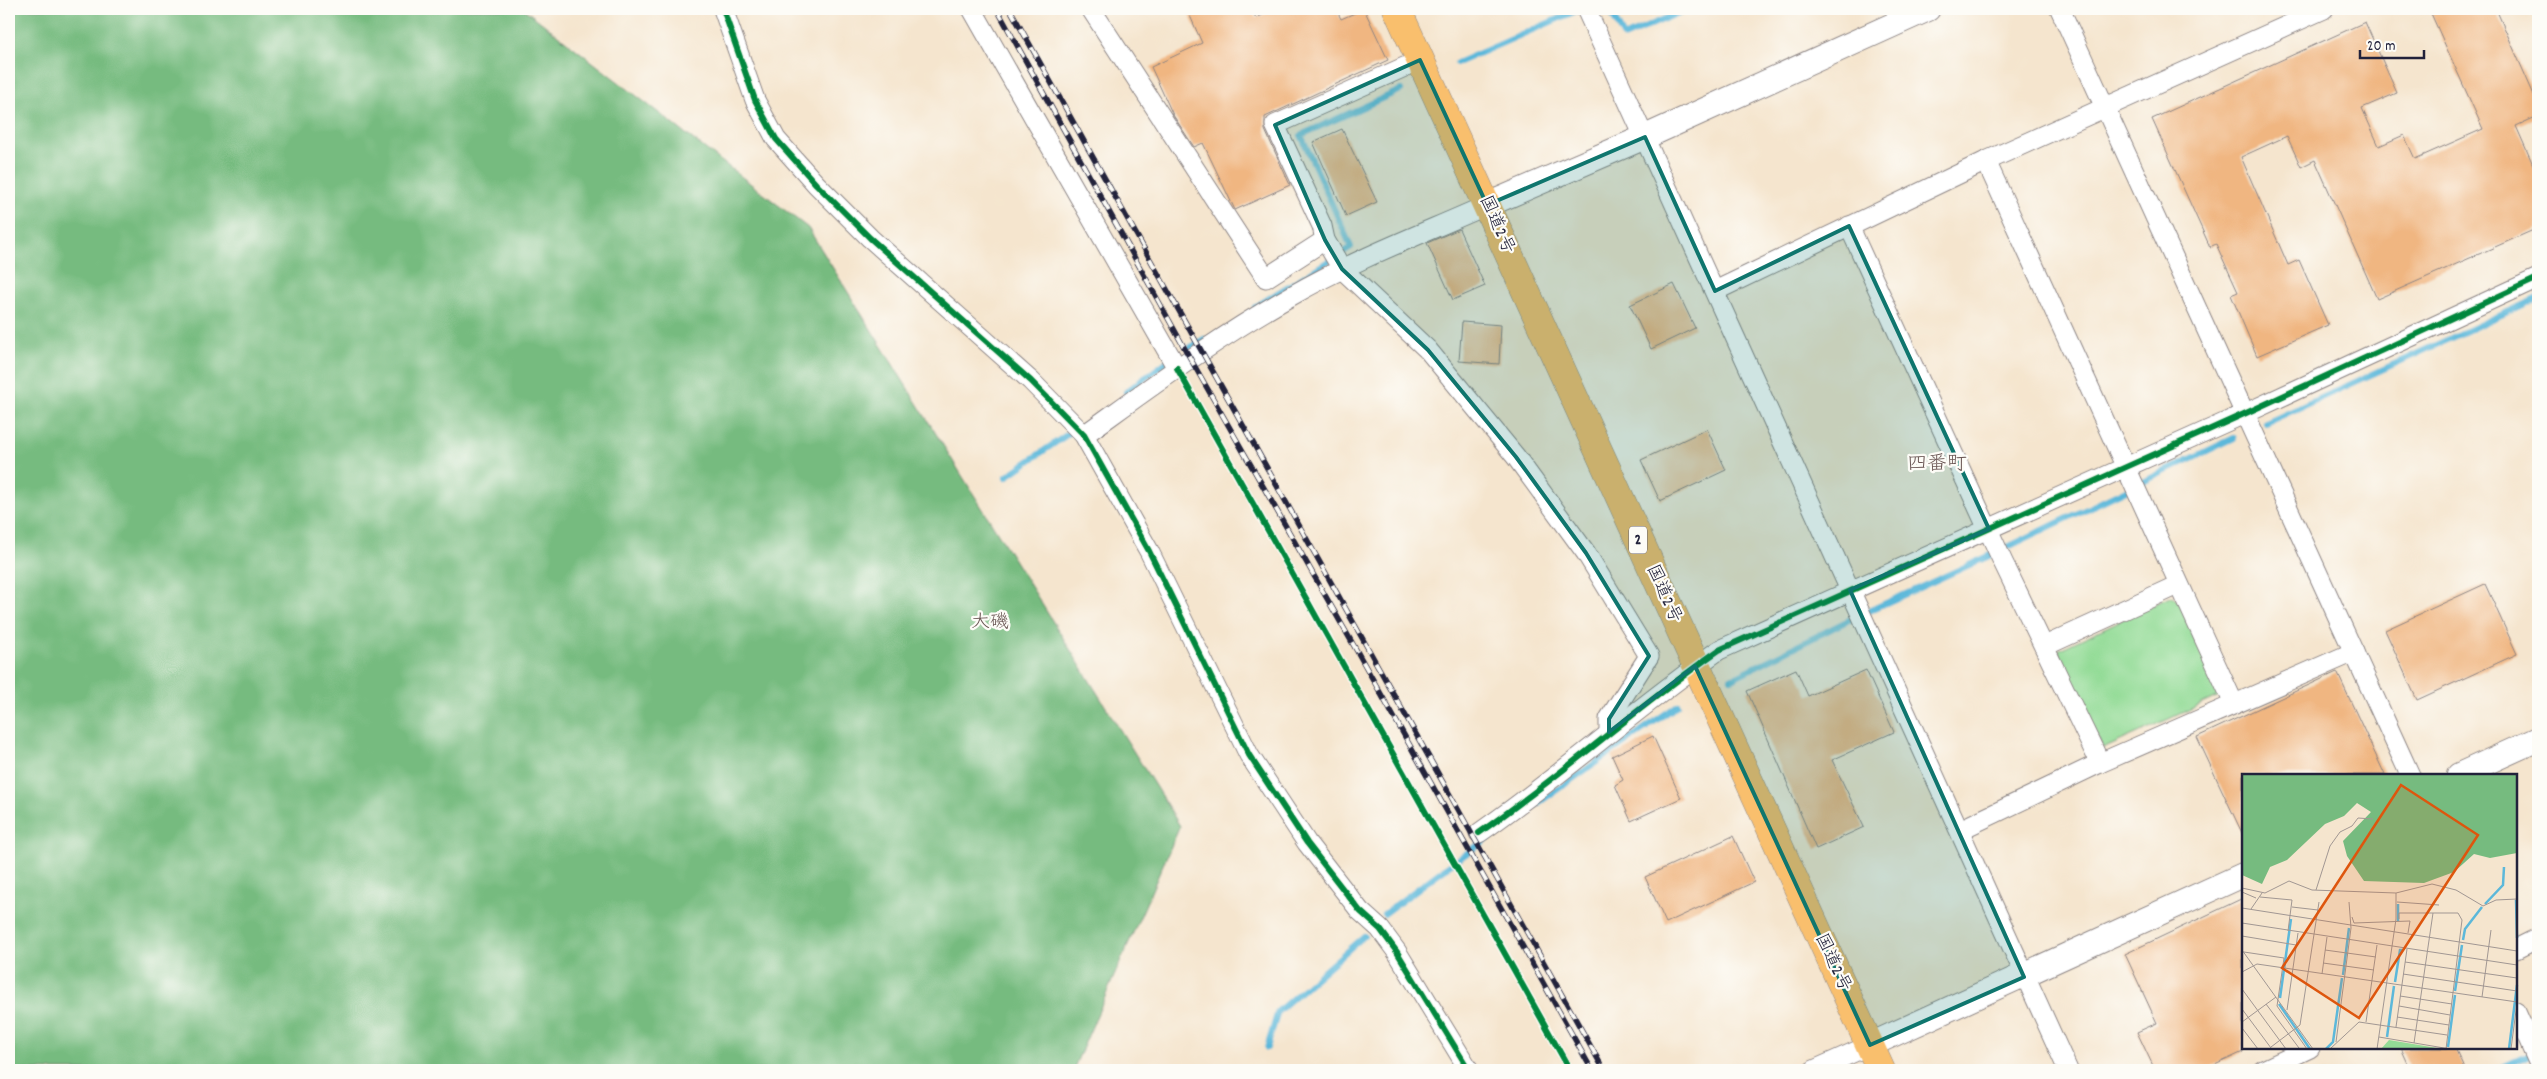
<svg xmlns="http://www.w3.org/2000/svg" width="2547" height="1079" viewBox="0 0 2547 1079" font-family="Dekko,'Klee One',sans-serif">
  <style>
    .green { fill: #93db96; stroke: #5a7e68 }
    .forest { fill: #76bb7f; stroke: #4c6e5d }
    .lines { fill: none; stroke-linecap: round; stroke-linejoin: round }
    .stream { stroke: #5cb8da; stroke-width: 6 }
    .building { fill: #f0b681 }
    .minor-casing { stroke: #8c8484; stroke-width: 21 }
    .tertiary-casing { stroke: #8c8484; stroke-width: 26 }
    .trunk-casing { stroke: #8c8484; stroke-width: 29 }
    .minor { stroke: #fff; stroke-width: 19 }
    .tertiary { stroke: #fff; stroke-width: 24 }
    .trunk { stroke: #f9bf6d; stroke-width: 28 }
    .rail-casing { stroke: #22223b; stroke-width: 5.5 }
    .rail { stroke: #fdfcf7; stroke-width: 4; stroke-dasharray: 11; stroke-linecap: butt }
    .cycleway-casing { stroke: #fdfcf7; stroke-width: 9 }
    .cycleway { stroke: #00873e; stroke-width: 6 }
    .marked { fill: #0f766e; fill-opacity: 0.2; stroke: #0f766e; stroke-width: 4; stroke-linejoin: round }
    .labels { text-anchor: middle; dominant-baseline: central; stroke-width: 4.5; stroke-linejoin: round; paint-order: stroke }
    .shield { fill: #fdfcf7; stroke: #646373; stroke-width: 1 }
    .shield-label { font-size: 16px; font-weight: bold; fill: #22223b }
    .street-label { font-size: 18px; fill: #22223b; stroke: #fdfcf7 }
    .neighbourhood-label { font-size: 19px; fill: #6a5654; stroke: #fdfcf7 }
    .quarter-label { font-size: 20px; fill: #6a5654; stroke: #fdfcf7 }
    .inset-river { fill: none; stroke: #5cb8da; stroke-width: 2.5 }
    .inset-road { fill: none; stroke: #a19793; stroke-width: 1 }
    .view { fill: #de560e; fill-opacity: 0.15; stroke: #de560e; stroke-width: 2.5 }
    .inset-edge { fill: none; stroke: #22223b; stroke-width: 2.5 }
  </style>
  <rect width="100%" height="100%" fill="#fdfcf7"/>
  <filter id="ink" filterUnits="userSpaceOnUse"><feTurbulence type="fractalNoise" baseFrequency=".02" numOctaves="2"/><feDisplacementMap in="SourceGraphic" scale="10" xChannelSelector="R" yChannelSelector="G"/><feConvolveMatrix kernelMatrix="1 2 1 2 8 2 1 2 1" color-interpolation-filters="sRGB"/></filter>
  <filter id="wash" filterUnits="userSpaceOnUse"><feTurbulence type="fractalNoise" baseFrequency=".0096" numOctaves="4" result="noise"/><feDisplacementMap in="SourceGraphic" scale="20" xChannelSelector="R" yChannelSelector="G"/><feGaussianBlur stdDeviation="1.12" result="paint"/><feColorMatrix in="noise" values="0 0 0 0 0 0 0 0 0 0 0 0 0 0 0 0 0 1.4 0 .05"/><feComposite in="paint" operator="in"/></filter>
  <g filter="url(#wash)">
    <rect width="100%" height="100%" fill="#f5e5ce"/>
    <polygon class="green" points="2172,596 2180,602 2219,687 2219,696 2103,749 2058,650"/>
    <polygon class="forest" points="9,9 524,9 808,228 1180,826 1073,1070 9,1070"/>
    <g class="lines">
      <g class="stream">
        <polyline points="1609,9 1624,37 1687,9"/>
        <polyline points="1457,63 1576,11"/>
        <polyline points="1255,307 1351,247 1301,135 1401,90"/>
        <polyline points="1190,347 1204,339"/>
        <polyline points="1126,392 1169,360"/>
        <polyline points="2266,423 2538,298"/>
        <polyline points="1006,477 1068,434"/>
        <polyline points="1731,679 1851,619 1989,556 2234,438"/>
        <polyline points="1384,914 1440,872 1678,705"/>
        <polyline points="1267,1048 1278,1011 1364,936"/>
        <polyline points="2496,1070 2531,1054"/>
      </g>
    </g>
    <g id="blocks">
      <g class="building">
        <polygon points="1187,9 1251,9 1256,18 1276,9 1336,9 1341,19 1364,9 1388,60 1265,117 1265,130 1290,185 1235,210 1203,143 1194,147 1173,115 1151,67 1202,43"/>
        <polygon points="2429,9 2496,9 2538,104 2538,116 2516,126 2538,176 2538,228 2377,299 2315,160 2301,167 2287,136 2241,157 2288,265 2299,260 2328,325 2257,356 2231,295 2238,292 2216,244 2210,247 2152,119 2365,22 2397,93 2362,108 2379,146 2404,135 2415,159 2483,129"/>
        <polygon points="1342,129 1377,202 1346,216 1313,142"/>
        <polygon points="1459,229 1485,286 1453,300 1427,243"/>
        <polygon points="1674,284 1695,328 1651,349 1630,305"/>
        <polygon points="1462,322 1501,325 1499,364 1459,361"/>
        <polygon points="1707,429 1726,470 1660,501 1641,460"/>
        <polygon points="2485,584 2517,654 2417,700 2385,630"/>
        <polygon points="1796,669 1808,696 1866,670 1894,732 1832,760 1864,827 1816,849 1747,691"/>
        <polygon points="2337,672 2385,775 2243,775 2243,835 2197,737"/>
        <polygon points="1653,736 1681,798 1631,821 1615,785 1623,780 1612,756"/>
        <polygon points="1733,836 1754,882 1666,923 1645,877"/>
        <polygon points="2243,898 2243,1052 2204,1070 2155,1070 2137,1032 2157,1023 2125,954"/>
        <polygon points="2401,1048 2455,1048 2465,1070 2411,1070"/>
      </g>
    </g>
  </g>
  <g filter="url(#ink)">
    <use href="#blocks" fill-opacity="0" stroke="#8c8484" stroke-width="1"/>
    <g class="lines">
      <defs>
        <g id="minor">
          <polyline points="723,9 755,100 776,139 816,184 870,238 1031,381 1084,435 1149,551 1249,755 1307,843 1360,911 1380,929 1397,952 1469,1070"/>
          <polyline points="972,9 1177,368"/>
          <polyline points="1091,9 1266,278 1325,240"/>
          <polyline points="1586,9 2068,1070"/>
          <polyline points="2060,9 2410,775"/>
          <polyline points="1420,60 1275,125 1322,226 1325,240 1342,269 1428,350 1516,457 1586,553 1649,656 1609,719 1609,732"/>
          <polyline points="1986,161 2234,704"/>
          <polyline points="1849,226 2003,562 2100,763"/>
          <polyline points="1715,291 1986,161 2324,9"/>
          <path d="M1084 435C1151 387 1218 337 1291 296 1353 260 1422 234 1487 205"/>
          <polyline points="2045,646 2178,585"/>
          <polyline points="1960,830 2100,763 2354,652"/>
          <path d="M1479 833C1561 776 1636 708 1719 650L2244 414 2538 278"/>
          <polyline points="2516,949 2538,938"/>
          <polyline points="2516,1012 2538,1062"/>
          <polyline points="1814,1070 1870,1045"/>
          <polyline points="2263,1070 2310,1048"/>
        </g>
        <g id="tertiary">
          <polyline points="1487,205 1645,137 1928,9"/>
          <polyline points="2459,775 2538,739"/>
          <polyline points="1870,1045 2243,875"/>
        </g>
        <polyline id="trunk" points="1397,9 1881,1070"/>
      </defs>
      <use href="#minor" class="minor-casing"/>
      <use href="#tertiary" class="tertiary-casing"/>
      <use href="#trunk" class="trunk-casing"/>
      <use href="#minor" class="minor"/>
      <use href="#tertiary" class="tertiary"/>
      <use href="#trunk" class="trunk"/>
      <defs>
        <g id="rail">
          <polyline points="997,9 1190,358 1358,653 1592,1070"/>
          <polyline points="1010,9 1604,1070"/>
        </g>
      </defs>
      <use href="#rail" class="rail-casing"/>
      <use href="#rail" class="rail"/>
      <defs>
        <g id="cycleway">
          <polyline points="723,9 755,100 776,139 816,184 870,238 1031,381 1084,435 1149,551 1249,755 1307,843 1360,911 1380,929 1397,952 1469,1070"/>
          <polyline points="1177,368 1570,1070"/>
          <path d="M1479 833C1561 776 1636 708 1719 650L2244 414 2538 278"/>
        </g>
      </defs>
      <use href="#cycleway" class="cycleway-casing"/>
      <use href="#cycleway" class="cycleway"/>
    </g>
  </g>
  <path class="marked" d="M1420 60 1487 205 1645 137 1715 291 1849 226 1989 529 1850 590 2024 977 1870 1045 1695 666 1609 732V719L1649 656 1586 553 1516 457 1428 350 1342 269 1325 240 1275 125Z"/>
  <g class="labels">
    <rect class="shield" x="1629" y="526.5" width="18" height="27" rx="4"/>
    <g class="shield-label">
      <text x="1638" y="540">2</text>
    </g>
    <g class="street-label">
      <text transform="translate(1496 225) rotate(66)">国道2号</text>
      <text transform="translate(1663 594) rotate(66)">国道2号</text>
      <text transform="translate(1832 963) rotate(65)">国道2号</text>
    </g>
    <g class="neighbourhood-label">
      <text x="990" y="623">大磯</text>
    </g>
    <g class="quarter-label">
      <text x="1937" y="465">四番町</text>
    </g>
  </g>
  <g transform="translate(2242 774)">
    <rect width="275" height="275" fill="#f5e5ce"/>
    <path d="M147 266 195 274V275H139Z" fill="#93db96"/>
    <path d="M0 0H275V79L248 84 232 80 212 98 182 109 122 107 105 82 101 67 129 38 115 29 102 42 83 50 45 86 28 93 20 110 0 101Z" fill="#76bb7f"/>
    <path class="inset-river" d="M274 126 275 164M156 130V147M243 130 261 111 262 93M221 166 223 155 240 133M101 201 107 154M153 208 158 176H161M213 217 220 171M38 224 49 145M37 230 68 275M145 263 152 212M206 273 213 221M84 275 91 268 100 204M267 275 275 211"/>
    <path class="inset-road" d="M0 114 23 119 47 107 70 116 154 119 190 110 214 116 241 132 254 126 275 125M74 116 88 72 98 58 110 52 116 44 131 45M0 118 14 124M18 123 50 126 46 157M155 128 197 131M50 133 76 136M0 134 275 177M9 135 20 119M110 143 112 149 168 147 166 159M157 145V139H216L220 146 204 275M0 149 275 191M0 162 54 171M0 176 71 275M83 176 134 183M2 178 42 184 35 232 65 275M163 188 275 204M81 189 132 196M0 198 15 190 275 228M80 200 85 163M161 200 275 217M0 215 44 275M158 222 210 230M240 223 249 156M24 230 57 274M157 232 208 241M0 235 29 274M45 236 56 159M155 243 207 251M0 248 34 223M124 248 135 171M154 253 165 175M0 254 16 275M137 263 208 275M94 268 109 154 107 128M172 269 191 139M29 273 58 251 77 128M88 275 117 248 205 261M135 275 154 145V119M269 275 275 229"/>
    <path class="view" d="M159 11 236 61 117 244 40 194Z"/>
    <rect width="275" height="275" class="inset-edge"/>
  </g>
  <rect width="2547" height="1079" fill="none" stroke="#fdfcf7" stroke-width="30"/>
  <path d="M2360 50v8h64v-8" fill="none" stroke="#22223b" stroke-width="2.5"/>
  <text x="2367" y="50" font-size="15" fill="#22223b" stroke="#fdfcf7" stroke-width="4" paint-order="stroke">20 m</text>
</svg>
